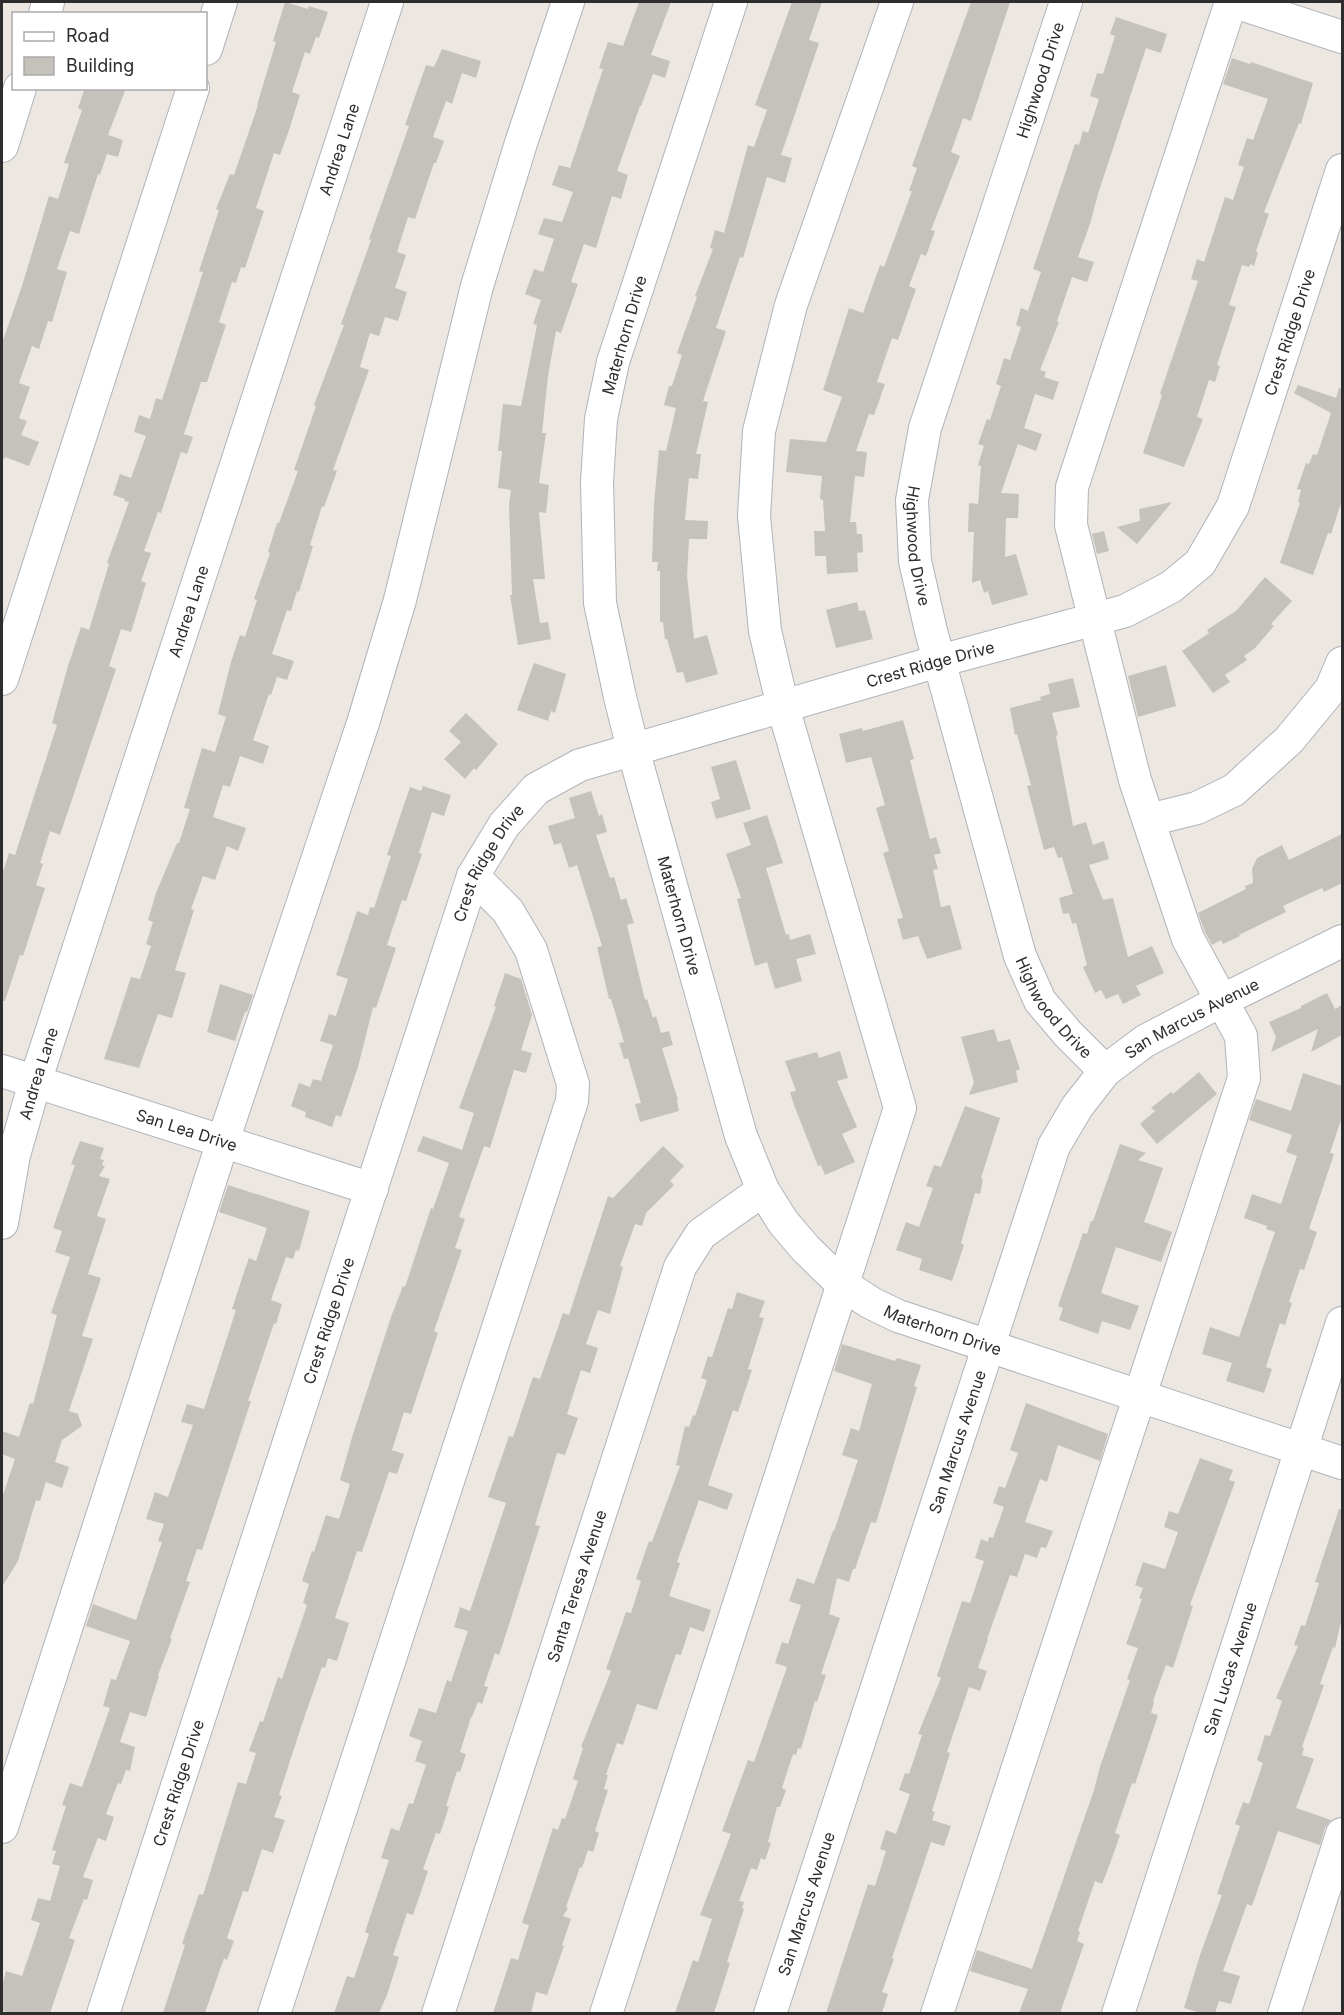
<svg xmlns="http://www.w3.org/2000/svg" width="1344" height="2015" viewBox="0 0 1344 2015" font-family="Inter,sans-serif">
  <style>
    .building { fill: #c5c2bc }
    .lines { fill: none; stroke-linecap: round; stroke-linejoin: round }
    .minor-casing { stroke: #b1b3bb; stroke-width: 34 }
    .minor { stroke: #fff; stroke-width: 32 }
    .labels { text-anchor: middle; dominant-baseline: central; stroke-width: 4.5; stroke-linejoin: round; paint-order: stroke }
    .street-label { font-size: 16px; fill: #2d2d2d; stroke: #fff }
  </style>
  <rect width="100%" height="100%" fill="#ece7e1"/>
  <g class="building">
    <polygon points="285,2 308,9 309,6 328,12 319,38 316,37 310,54 305,52 292,92 300,95 289,130 280,155 274,153 256,208 264,211 245,268 241,267 236,283 232,282 219,322 226,325 207,382 201,382 184,434 193,437 187,454 181,452 161,513 158,512 144,551 151,553 141,581 146,583 131,632 121,629 109,666 116,669 60,835 50,831 40,863 43,864 36,885 45,888 23,956 20,955 5,1001 2,1001 2,875 9,853 15,855 57,725 52,723 68,666 81,627 89,630 109,564 107,563 129,502 124,501 125,499 113,495 120,474 131,478 146,436 134,432 139,415 150,419 156,398 162,400 203,272 199,271 219,210 216,209 230,174 234,175 258,105 257,105 276,42 273,41"/>
    <polygon points="639,2 671,2 651,55 670,61 665,78 653,74 641,106 640,106 617,171 628,175 621,199 612,196 596,248 584,244 571,282 578,284 561,333 556,331 548,376 542,433 546,433 539,483 549,485 546,513 539,512 545,579 533,579 540,623 548,622 551,639 518,645 510,595 512,595 509,505 511,490 498,488 502,451 498,451 503,404 521,406 537,325 533,324 541,300 525,294 534,269 543,272 554,239 538,234 544,218 562,222 573,192 552,185 559,165 570,168 603,69 599,68 608,42 623,46"/>
    <polygon points="792,2 822,2 809,40 819,43 781,155 792,158 785,183 767,177 743,258 740,257 716,328 726,331 703,401 708,402 696,454 701,454 698,479 689,478 685,520 708,521 707,539 689,539 687,576 694,639 707,635 718,674 686,683 683,672 677,673 667,639 665,639 663,622 660,622 660,571 657,571 658,562 652,562 654,503 659,450 666,451 676,408 664,405 669,386 672,386 682,355 677,353 697,297 695,296 713,249 710,248 715,230 724,233 748,145 754,147 767,110 755,105"/>
    <polygon points="971,2 1010,2 971,121 963,118 951,152 960,156 931,230 935,231 926,256 921,254 909,286 916,289 898,340 892,338 877,382 885,384 874,415 869,414 856,451 867,452 864,477 855,476 850,522 856,522 857,534 862,534 863,552 857,553 858,572 827,574 826,556 815,556 814,531 825,531 823,500 820,499 822,476 786,472 790,439 826,442 842,397 823,390 849,308 863,313 880,265 884,267 912,191 909,191 917,168 912,166"/>
    <polygon points="1116,17 1167,34 1161,53 1146,48 1098,194 1090,224 1078,257 1094,262 1087,282 1072,277 1057,321 1059,322 1040,370 1046,372 1044,377 1059,382 1053,400 1035,394 1024,428 1042,434 1036,451 1018,444 1001,493 1019,494 1018,518 1006,518 1005,557 1016,554 1028,595 992,605 988,591 984,593 980,580 972,583 974,532 968,532 969,503 978,504 981,466 978,465 984,446 978,444 987,419 990,420 1001,386 996,384 1004,358 1010,360 1021,327 1016,325 1021,308 1028,311 1041,272 1033,269 1075,144 1079,145 1083,131 1088,133 1099,99 1090,96 1097,73 1103,74 1115,36 1110,34"/>
    <polygon points="442,49 481,61 476,78 462,73 452,104 446,101 433,137 444,141 436,163 434,163 415,219 408,217 397,252 406,255 395,288 407,292 398,321 385,317 379,336 370,333 360,367 369,370 333,470 337,471 324,507 322,506 310,545 313,546 299,592 297,591 291,611 287,610 272,654 294,661 287,680 277,677 271,695 269,694 253,740 269,746 263,764 240,756 230,787 223,785 213,817 246,828 238,851 227,846 215,880 203,876 191,909 194,910 175,970 186,973 172,1018 158,1014 139,1068 104,1059 131,977 140,979 151,946 146,944 153,922 148,920 156,893 177,843 179,843 190,809 184,808 202,748 215,752 226,717 218,714 231,662 240,635 245,637 257,600 254,599 270,553 268,552 277,523 279,523 298,471 294,470 316,406 314,405 344,325 341,324 371,240 369,239 409,126 405,125 426,65 434,67"/>
    <polygon points="1232,58 1250,64 1251,62 1313,83 1301,124 1299,123 1264,212 1269,214 1256,251 1258,253 1254,266 1251,264 1249,267 1242,265 1229,305 1236,307 1217,365 1220,366 1215,382 1209,380 1197,417 1203,419 1184,467 1143,453 1162,395 1160,394 1198,281 1191,279 1197,259 1204,262 1225,197 1233,200 1244,167 1238,165 1247,138 1253,140 1268,99 1223,84"/>
    <polygon points="85,88 126,88 108,135 123,140 118,157 107,154 100,175 98,174 79,234 70,231 57,269 67,272 52,322 48,321 39,349 32,346 19,383 30,387 19,418 27,421 21,435 39,442 29,466 5,457 4,459 2,459 2,343 22,286 49,196 58,199 69,164 64,163 82,110 78,108"/>
    <polygon points="1298,385 1336,398 1339,388 1342,388 1342,500 1331,534 1328,533 1313,575 1280,563 1300,503 1298,502 1301,490 1297,489 1306,463 1309,464 1313,454 1317,455 1331,413 1294,393"/>
    <polygon points="1172,502 1137,544 1117,527 1140,521 1139,509"/>
    <polygon points="1104,531 1109,551 1097,554 1092,534"/>
    <polygon points="1265,577 1292,601 1271,624 1274,626 1255,648 1244,656 1247,660 1225,675 1230,682 1213,693 1182,651 1209,633 1207,630 1237,610"/>
    <polygon points="857,602 859,611 865,610 873,639 836,648 826,610"/>
    <polygon points="534,663 566,674 555,713 551,711 548,721 517,710"/>
    <polygon points="1166,665 1176,706 1138,717 1128,676"/>
    <polygon points="1073,678 1080,707 1052,713 1058,735 1056,736 1073,826 1086,822 1093,845 1104,841 1109,859 1089,865 1103,900 1113,898 1128,957 1152,946 1164,973 1136,986 1141,995 1123,1004 1118,994 1106,999 1101,990 1095,993 1083,967 1087,965 1076,923 1072,924 1069,913 1063,914 1059,898 1073,894 1062,857 1058,858 1054,847 1044,850 1027,786 1031,785 1017,734 1015,735 1010,708 1041,700 1040,697 1050,694 1048,684"/>
    <polygon points="466,713 498,744 476,770 474,768 465,779 444,759 461,742 449,731"/>
    <polygon points="903,720 914,759 910,760 930,839 936,837 941,853 934,855 938,869 933,870 941,907 950,905 962,949 927,959 918,936 903,940 897,919 903,918 883,853 889,851 876,808 885,805 871,757 846,763 839,734 862,728 863,731"/>
    <polygon points="736,760 751,809 716,819 711,802 720,799 711,767"/>
    <polygon points="423,786 451,795 444,816 432,812 419,853 422,854 406,901 402,900 387,945 396,948 376,1008 373,1007 358,1067 341,1117 336,1115 332,1127 305,1117 306,1112 291,1106 299,1083 310,1087 313,1079 321,1081 333,1045 320,1041 329,1014 336,1016 348,979 336,975 357,911 368,915 370,907 374,908 391,856 387,855 410,787 421,791"/>
    <polygon points="591,791 599,816 602,814 607,832 596,835 610,878 614,877 621,900 626,898 634,923 627,925 645,1000 647,999 653,1018 656,1016 661,1033 669,1031 673,1045 662,1048 678,1100 677,1101 679,1111 640,1122 635,1104 641,1103 628,1058 624,1059 619,1043 624,1042 611,999 609,999 597,947 602,946 577,865 569,868 561,843 554,845 548,826 575,818 569,798"/>
    <polygon points="767,815 783,863 766,868 786,935 789,934 790,940 810,934 816,954 796,959 802,981 775,989 767,962 755,966 737,899 741,898 726,854 751,845 743,823"/>
    <polygon points="1342,834 1342,883 1324,892 1322,888 1283,906 1286,912 1239,935 1240,936 1223,944 1221,940 1212,945 1205,932 1198,913 1246,889 1245,886 1253,883 1252,869 1257,858 1282,845 1289,860"/>
    <polygon points="505,973 521,979 532,1015 521,1050 532,1053 526,1073 514,1070 490,1148 484,1146 459,1217 465,1219 455,1248 462,1250 434,1331 438,1333 411,1414 404,1412 392,1450 404,1454 397,1474 389,1472 362,1552 357,1551 335,1618 349,1623 337,1661 328,1658 325,1668 322,1667 302,1724 279,1795 282,1796 274,1817 285,1820 273,1853 262,1849 248,1892 243,1891 227,1938 234,1941 227,1960 224,1958 205,2013 163,2013 185,1945 182,1944 199,1894 203,1895 238,1782 246,1784 256,1753 249,1751 260,1721 263,1722 278,1677 282,1679 307,1605 303,1603 309,1584 302,1581 312,1551 314,1552 326,1515 339,1519 350,1484 340,1480 353,1434 391,1317 403,1286 405,1287 431,1208 433,1209 449,1163 417,1151 423,1136 462,1150 474,1113 459,1108 496,1007 494,1006"/>
    <polygon points="220,984 253,995 247,1012 245,1012 235,1041 207,1032"/>
    <polygon points="1327,993 1335,1009 1342,1005 1342,1035 1311,1052 1318,1029 1271,1052 1276,1037 1269,1022 1301,1008 1301,1006"/>
    <polygon points="994,1029 998,1042 1010,1039 1020,1069 1016,1071 1018,1082 969,1095 974,1082 961,1037"/>
    <polygon points="840,1051 848,1078 837,1081 857,1127 842,1134 855,1162 825,1175 821,1165 818,1166 794,1105 790,1092 796,1091 785,1061 817,1052 819,1058"/>
    <polygon points="1199,1072 1217,1094 1157,1144 1140,1124 1155,1111 1151,1108 1171,1092 1173,1094"/>
    <polygon points="1303,1073 1342,1086 1342,1117 1330,1153 1334,1154 1309,1229 1317,1232 1304,1270 1300,1269 1289,1302 1292,1303 1285,1325 1280,1323 1266,1367 1272,1369 1264,1393 1226,1381 1232,1363 1202,1354 1210,1327 1239,1337 1275,1232 1266,1229 1267,1226 1244,1218 1252,1194 1281,1204 1297,1156 1286,1152 1292,1135 1249,1120 1256,1099 1291,1111"/>
    <polygon points="965,1106 1000,1118 981,1178 983,1179 980,1194 975,1193 961,1243 964,1245 952,1281 919,1270 922,1259 896,1250 906,1222 919,1227 933,1188 926,1186 934,1165 941,1167"/>
    <polygon points="80,1141 104,1148 100,1159 104,1160 102,1165 105,1166 99,1176 110,1179 97,1216 106,1219 88,1274 101,1278 82,1336 93,1339 69,1411 78,1414 82,1426 62,1440 55,1462 69,1467 62,1488 46,1482 40,1501 36,1500 18,1561 2,1587 2,1498 15,1459 2,1454 2,1431 19,1437 30,1403 33,1404 57,1315 51,1313 70,1257 55,1252 62,1231 53,1228 75,1165 71,1164"/>
    <polygon points="1120,1144 1146,1153 1138,1160 1163,1168 1144,1222 1172,1232 1161,1262 1116,1247 1101,1293 1139,1306 1130,1330 1102,1321 1098,1334 1059,1320 1063,1308 1058,1306 1083,1233 1087,1234 1091,1221 1093,1221"/>
    <polygon points="663,1146 684,1166 670,1181 674,1185 646,1213 642,1226 635,1224 620,1266 623,1267 610,1314 598,1310 586,1344 598,1348 590,1373 581,1370 567,1414 578,1418 565,1455 557,1453 535,1525 540,1526 506,1634 499,1655 495,1653 484,1686 488,1687 482,1704 478,1702 472,1717 471,1717 460,1752 466,1754 460,1772 457,1771 446,1806 449,1807 440,1834 436,1833 423,1869 428,1871 413,1915 407,1913 393,1955 399,1957 387,1995 379,2013 334,2013 347,1976 354,1978 369,1934 365,1932 389,1860 381,1858 391,1828 399,1831 409,1803 413,1804 426,1765 415,1761 422,1741 409,1736 419,1708 436,1713 447,1680 451,1682 468,1631 454,1627 460,1607 470,1611 506,1503 488,1497 509,1436 513,1437 533,1377 540,1379 563,1313 569,1315 608,1196 613,1198"/>
    <polygon points="228,1185 310,1211 299,1251 296,1250 293,1259 286,1257 271,1300 282,1304 276,1324 274,1323 248,1401 251,1401 202,1550 197,1549 186,1581 190,1582 170,1638 172,1639 158,1675 159,1676 146,1717 130,1712 120,1742 135,1747 130,1771 126,1770 121,1784 118,1783 106,1814 114,1817 106,1841 98,1838 83,1877 93,1880 87,1900 84,1899 69,1938 75,1940 50,2013 11,2013 2,2011 2,1986 6,1971 22,1976 40,1923 31,1920 38,1898 50,1901 60,1866 52,1864 56,1851 52,1850 66,1806 62,1805 70,1783 82,1787 110,1708 103,1706 111,1679 116,1680 130,1641 86,1626 93,1604 136,1620 162,1542 158,1541 164,1524 146,1519 155,1492 168,1497 193,1425 181,1422 187,1404 204,1409 236,1310 232,1309 245,1269 249,1258 256,1261 267,1228 219,1212"/>
    <polygon points="737,1292 765,1301 759,1317 764,1318 748,1369 752,1370 738,1412 733,1410 708,1485 733,1494 727,1510 699,1500 677,1562 680,1563 669,1596 711,1610 704,1632 690,1627 681,1655 676,1654 657,1710 637,1704 623,1745 617,1743 606,1775 608,1775 604,1789 608,1790 595,1831 599,1833 593,1852 588,1850 582,1868 580,1867 566,1907 568,1908 563,1916 571,1919 562,1945 564,1946 547,1995 536,1992 531,2013 493,2013 511,1958 518,1960 529,1925 522,1923 553,1828 558,1830 562,1818 565,1819 578,1781 573,1779 583,1748 581,1747 611,1671 606,1669 626,1612 631,1613 641,1581 636,1579 649,1541 652,1542 680,1466 676,1465 685,1426 689,1427 693,1415 695,1416 707,1380 701,1378 708,1356 712,1357 728,1308 732,1309"/>
    <polygon points="842,1344 895,1361 897,1358 921,1365 914,1386 917,1387 876,1523 871,1522 855,1569 853,1569 849,1582 837,1578 829,1614 840,1618 821,1674 826,1675 817,1702 815,1701 801,1749 798,1748 796,1755 793,1754 782,1788 786,1790 780,1807 777,1807 768,1842 771,1843 765,1860 761,1858 757,1870 751,1868 739,1901 744,1902 742,1908 744,1909 727,1962 730,1963 714,2013 675,2013 693,1960 698,1962 712,1919 700,1915 731,1834 722,1831 748,1760 754,1762 787,1667 775,1663 782,1642 788,1644 801,1605 789,1601 797,1578 814,1584 833,1531 834,1531 858,1460 842,1455 851,1428 859,1431 872,1384 834,1371"/>
    <polygon points="1026,1403 1108,1434 1100,1461 1058,1445 1047,1482 1040,1479 1025,1522 1053,1531 1046,1548 1041,1547 1037,1558 1025,1554 1017,1577 1010,1575 987,1639 988,1639 978,1668 987,1671 980,1691 969,1687 947,1752 950,1753 932,1811 935,1812 932,1820 951,1826 944,1846 931,1842 892,1958 894,1959 882,1992 888,1994 882,2013 826,2013 868,1884 875,1886 886,1851 880,1849 886,1830 896,1834 910,1794 899,1790 905,1773 909,1774 922,1735 918,1734 941,1678 937,1676 962,1601 970,1603 984,1561 975,1558 981,1539 988,1542 989,1537 993,1538 1004,1507 993,1503 999,1486 1005,1488 1018,1453 1010,1450"/>
    <polygon points="1200,1458 1233,1470 1229,1480 1235,1482 1190,1605 1193,1606 1173,1668 1166,1665 1153,1701 1154,1702 1151,1713 1158,1715 1135,1784 1132,1783 1115,1833 1120,1835 1111,1861 1102,1884 1095,1881 1078,1931 1080,1932 1077,1941 1084,1944 1060,2013 1019,2013 1028,1989 970,1971 977,1950 1032,1969 1094,1790 1100,1767 1130,1680 1127,1679 1138,1648 1126,1644 1142,1599 1139,1598 1143,1588 1135,1585 1143,1562 1165,1569 1178,1532 1164,1527 1169,1511 1178,1514"/>
    <polygon points="1339,1509 1342,1509 1342,1617 1335,1648 1333,1647 1320,1684 1324,1685 1302,1747 1304,1748 1302,1755 1314,1759 1296,1808 1331,1820 1325,1828 1320,1845 1278,1831 1252,1906 1247,1904 1223,1971 1240,1976 1231,2004 1219,2001 1215,2013 1200,2013 1184,2008 1200,1955 1222,1895 1217,1894 1240,1826 1235,1824 1243,1802 1249,1804 1263,1763 1257,1760 1265,1735 1270,1736 1282,1701 1276,1698 1298,1646 1294,1645 1301,1625 1305,1626 1319,1583 1315,1582"/>
  </g>
  <g class="lines">
    <defs>
      <g id="minor">
        <path id="s1" d="M731 2 613 362 601 419 597 482 600 603 620 697 633 749 741 1136 763 1190 783 1222 806 1249 842 1284 871 1303 898 1316 1342 1463"/>
        <path id="s2" d="M1066 2 925 428 912 500 915 561 931 631 1020 956 1040 1001 1068 1034 1105 1071"/>
        <polyline points="1235,2 1342,37"/>
        <polyline points="45,14 48,2"/>
        <polyline points="206,49 221,2"/>
        <polyline points="2,146 20,88"/>
        <polyline points="2,679 193,88"/>
        <polyline points="1149,820 1197,808 1234,790 1289,740 1331,689 1342,663"/>
        <path id="s3" d="M2 1071 372 1189"/>
        <path id="s4" d="M2 1223 14 1155 35 1082 387 2"/>
        <polyline points="2,1827 223,1141 363,723 400,600 477,286 521,143 568,2"/>
        <path id="s5" d="M103 2014 473 876 504 825 536 789 580 765 939 661 1125 611 1171 587 1200 563 1233 506 1342 170"/>
        <polyline points="274,2014 572,1101 573,1084 531,950 508,911 473,876"/>
        <path id="s6" d="M438 2014 680 1267 701 1234 763 1190"/>
        <polyline points="606,2014 900,1108 783,707 765,631 754,516 759,431 791,305 897,2"/>
        <path id="s7" d="M770 2014 1054 1146 1077 1107 1105 1071 1145 1041 1221 1001 1342 941"/>
        <polyline points="937,2014 1244,1078 1241,1036 1188,939 1135,780 1071,525 1072,487 1231,2"/>
        <path id="s8" d="M1118 2014 1342 1323"/>
        <polyline points="1284,2014 1342,1834"/>
      </g>
    </defs>
    <use href="#minor" class="minor-casing"/>
    <use href="#minor" class="minor"/>
  </g>
  <g class="labels">
    <g class="street-label">
      <text transform="translate(1040 80) rotate(-72)">Highwood Drive</text>
      <text stroke="none"><textPath href="#s4" startOffset="1126">Andrea Lane</textPath></text>
      <text stroke="none"><textPath href="#s5" startOffset="2259">Crest Ridge Drive</textPath></text>
      <text transform="translate(624 335) rotate(-74)">Materhorn Drive</text>
      <text stroke="none"><textPath href="#s2" startOffset="568">Highwood Drive</textPath></text>
      <text stroke="none"><textPath href="#s4" startOffset="640">Andrea Lane</textPath></text>
      <text stroke="none"><textPath href="#s5" startOffset="1719">Crest Ridge Drive</textPath></text>
      <text stroke="none"><textPath href="#s5" startOffset="1215">Crest Ridge Drive</textPath></text>
      <text stroke="none"><textPath href="#s1" startOffset="944">Materhorn Drive</textPath></text>
      <text stroke="none"><textPath href="#s2" startOffset="1054">Highwood Drive</textPath></text>
      <text stroke="none"><textPath href="#s7" startOffset="1106">San Marcus Avenue</textPath></text>
      <text stroke="none"><textPath href="#s4" startOffset="154">Andrea Lane</textPath></text>
      <text stroke="none"><textPath href="#s3" startOffset="194">San Lea Drive</textPath></text>
      <text stroke="none"><textPath href="#s5" startOffset="729">Crest Ridge Drive</textPath></text>
      <text stroke="none"><textPath href="#s1" startOffset="1466">Materhorn Drive</textPath></text>
      <text stroke="none"><textPath href="#s7" startOffset="602">San Marcus Avenue</textPath></text>
      <text stroke="none"><textPath href="#s6" startOffset="450">Santa Teresa Avenue</textPath></text>
      <text stroke="none"><textPath href="#s8" startOffset="363">San Lucas Avenue</textPath></text>
      <text stroke="none"><textPath href="#s5" startOffset="243">Crest Ridge Drive</textPath></text>
      <text stroke="none"><textPath href="#s7" startOffset="116">San Marcus Avenue</textPath></text>
    </g>
  </g>
  <rect width="1344" height="2015" fill="none" stroke="#2d2d2d" stroke-width="6"/>
  <rect x="12" y="12" width="195" height="78" fill="#ffffff" stroke="#ababab" stroke-width="1.5"/>
  <rect x="24" y="32" width="30" height="9" fill="#ffffff" stroke="#ababab" stroke-width="1.5"/>
  <text x="66" y="42" font-size="18" fill="#2d2d2d">Road</text>
  <rect x="24" y="57" width="30" height="18" fill="#c5c2bc" stroke="#ababab" stroke-width="1.5"/>
  <text x="66" y="72" font-size="18" fill="#2d2d2d">Building</text>
</svg>
